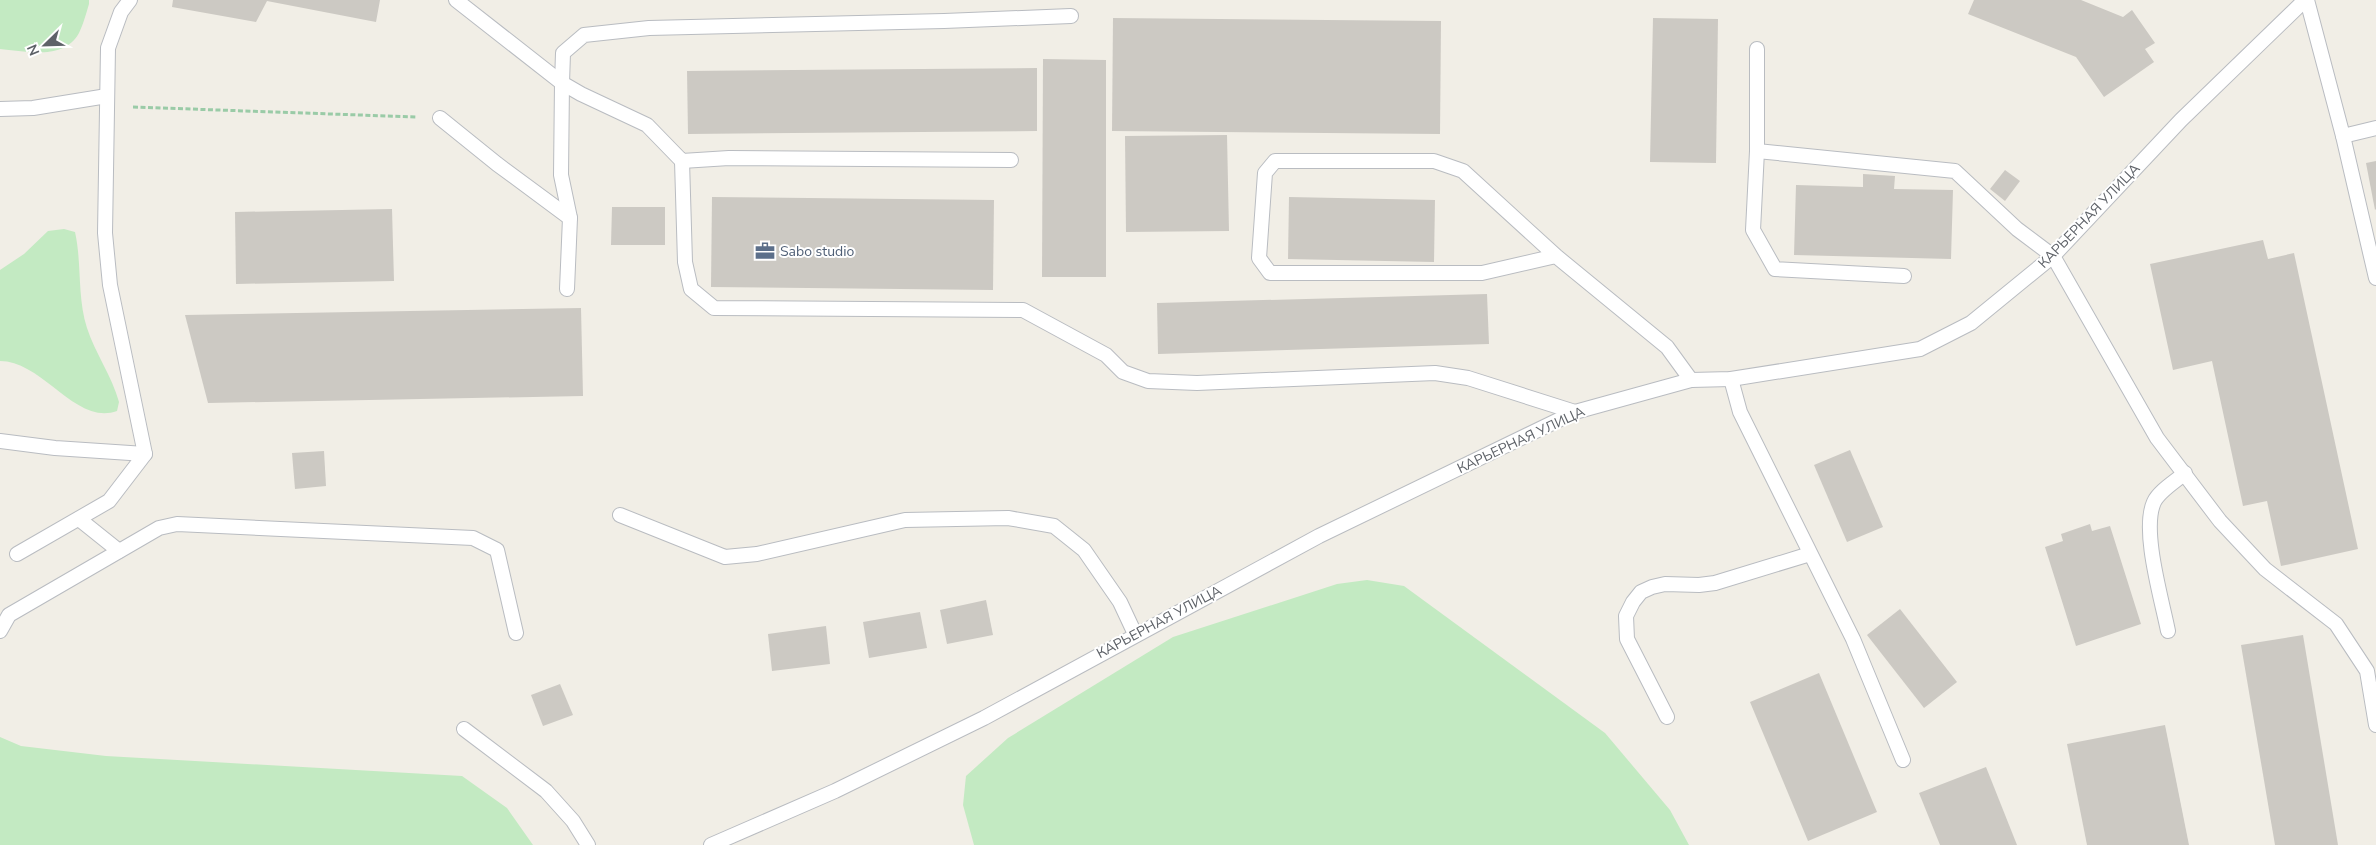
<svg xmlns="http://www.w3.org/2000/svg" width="2376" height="845" viewBox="0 0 2376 845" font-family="'Nunito Sans',sans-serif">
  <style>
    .green { fill: #c3eac2 }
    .building { fill: #ccc9c3 }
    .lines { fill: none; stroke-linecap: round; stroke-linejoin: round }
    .service-casing { stroke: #b9bcc1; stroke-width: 16 }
    .path { stroke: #9acba7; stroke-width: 3; stroke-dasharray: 5 2.5; stroke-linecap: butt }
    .service { stroke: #fff; stroke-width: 14 }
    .labels { text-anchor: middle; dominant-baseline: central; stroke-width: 4; stroke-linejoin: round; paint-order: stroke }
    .street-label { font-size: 14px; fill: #5e6268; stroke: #fff }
    .service-label { font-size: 14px; fill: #4e5e75; stroke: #fff; text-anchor: start }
  </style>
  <rect width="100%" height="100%" fill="#f1eee6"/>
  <g class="green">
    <path d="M0 0H89V4C86 14 83 25 79 33 64 61 25 51 0 49Z"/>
    <path d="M64 229 75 232C82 263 77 297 87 328 95 353 112 376 119 402L117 411C76 426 43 361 0 361V270L24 254 48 231Z"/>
    <polygon points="1367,580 1404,586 1605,733 1670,810 1689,845 974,845 963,805 966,776 1008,738 1173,637 1337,584"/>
    <polygon points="0,737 21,746 106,756 462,776 507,808 533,845 0,845"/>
  </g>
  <g class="building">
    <polygon points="173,0 380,0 376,22 267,1 256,22 172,7"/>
    <polygon points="1974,0 2081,0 2123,17 2132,10 2155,43 2145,49 2154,62 2104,97 2076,57 1968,14"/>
    <polygon points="1113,18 1441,21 1440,134 1112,131"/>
    <polygon points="1653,18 1718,19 1716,163 1650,162"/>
    <polygon points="1043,59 1106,60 1106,277 1042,277"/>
    <polygon points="1037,68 1037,131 688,134 687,71"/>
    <polygon points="1227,135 1229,231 1126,232 1125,136"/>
    <polygon points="2376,161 2376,209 2375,210 2366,163"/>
    <polygon points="2005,170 2020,181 2005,201 1990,189"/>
    <polygon points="1863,174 1895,176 1894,189 1953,190 1951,259 1794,255 1796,185 1863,187"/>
    <polygon points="712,197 994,200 993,290 711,287"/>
    <polygon points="1289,197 1435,200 1434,262 1288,259"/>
    <polygon points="612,207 665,207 665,245 611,245"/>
    <polygon points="392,209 394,281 236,284 235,212"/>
    <polygon points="2263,240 2268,259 2294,253 2358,549 2281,566 2267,501 2243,506 2212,361 2173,370 2150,264"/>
    <polygon points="1487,294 1489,344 1158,354 1157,303"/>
    <polygon points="581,308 583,396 208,403 185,315"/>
    <polygon points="1850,450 1883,527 1847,542 1814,465"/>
    <polygon points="324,451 326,486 295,489 292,453"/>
    <polygon points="2090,524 2092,531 2110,526 2141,624 2076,646 2045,547 2063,541 2061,534"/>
    <polygon points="986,600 993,635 947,644 940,610"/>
    <polygon points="1900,609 1957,682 1924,708 1867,635"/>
    <polygon points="920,612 927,648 869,658 863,622"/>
    <polygon points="826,626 830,664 772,671 768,634"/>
    <polygon points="2303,635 2338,845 2275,845 2241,645"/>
    <polygon points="1819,673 1877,812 1808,841 1750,702"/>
    <polygon points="560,684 573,715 543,726 531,695"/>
    <polygon points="2165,725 2189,845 2087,845 2067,744"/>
    <polygon points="1986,767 2017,845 1940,845 1919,793"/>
  </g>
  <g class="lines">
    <defs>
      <g id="service">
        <polyline points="456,0 562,83 561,175 570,218 567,289"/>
        <polyline points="2307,0 2343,136 2376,128"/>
        <polyline points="1757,49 1757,151 1955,171 2017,229 2053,256 2157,438 2220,521 2265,569 2336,624 2367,671 2376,725"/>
        <polyline points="0,109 33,108 107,96"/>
        <polyline points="440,118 497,164 570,218"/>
        <polyline points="2343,136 2376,278"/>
        <polyline points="1757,151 1753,230 1775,269 1904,276"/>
        <polyline points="1011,160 729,158 682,161 647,125 581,94 562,83 563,53 584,35 649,28 944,21 1071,16"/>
        <polyline points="682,161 685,262 691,289 714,308 1023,310 1106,355 1123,372 1148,381 1197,383 1435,373 1468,378 1575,412"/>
        <polyline points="1556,256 1482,273 1270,273 1259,258 1265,173 1275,161 1434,161 1463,171 1556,256 1667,347 1691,380"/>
        <polyline points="1731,379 1740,412 1853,639 1903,760"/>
        <polyline points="0,441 55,448 145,454"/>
        <polyline points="620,515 725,557 757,554 905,520 1008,518 1054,526 1084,550 1120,602 1135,634"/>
        <polyline points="79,519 119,551"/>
        <polyline points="17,554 109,501 145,454 110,285 105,233 108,48 121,12 130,0"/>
        <polyline points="0,631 9,615 159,528 177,524 473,538 497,550 516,633"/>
        <path d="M2168 631C2162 600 2141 530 2154 502 2159 491 2176 481 2185 473"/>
        <polyline points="1667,717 1627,639 1626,616 1633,602 1641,592 1652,587 1665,584 1699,585 1715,583 1810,554"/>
        <polyline points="464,729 546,791 573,821 588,845"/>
        <polyline points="711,845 835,791 984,718 1319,536 1575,412 1691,380 1731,379 1920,349 1971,323 2053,256 2181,120 2305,0"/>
      </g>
    </defs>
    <use href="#service" class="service-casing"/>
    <polyline class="path" points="133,107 416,117"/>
    <use href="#service" class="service"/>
  </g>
  <defs>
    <symbol id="office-bare" viewBox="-9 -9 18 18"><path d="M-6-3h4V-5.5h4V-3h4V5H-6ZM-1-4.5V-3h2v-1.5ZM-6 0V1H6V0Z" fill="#5c6f8a" stroke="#fff" stroke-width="2.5" paint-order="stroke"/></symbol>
  </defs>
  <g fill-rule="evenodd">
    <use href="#office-bare" x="751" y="237" width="28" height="28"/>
  </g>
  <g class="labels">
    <g class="street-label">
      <text transform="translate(2089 216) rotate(-46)">КАРЬЕРНАЯ УЛИЦА</text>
      <text transform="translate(1521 440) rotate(-25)">КАРЬЕРНАЯ УЛИЦА</text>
      <text transform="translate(1159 622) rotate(-28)">КАРЬЕРНАЯ УЛИЦА</text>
    </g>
    <g class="service-label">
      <text x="780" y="251">Sabo studio</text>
    </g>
  </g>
  <g transform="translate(45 45) rotate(247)" stroke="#ffffff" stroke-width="4" paint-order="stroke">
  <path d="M0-4L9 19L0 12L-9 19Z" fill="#5e6268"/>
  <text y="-8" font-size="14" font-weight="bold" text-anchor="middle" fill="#5e6268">N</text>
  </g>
</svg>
